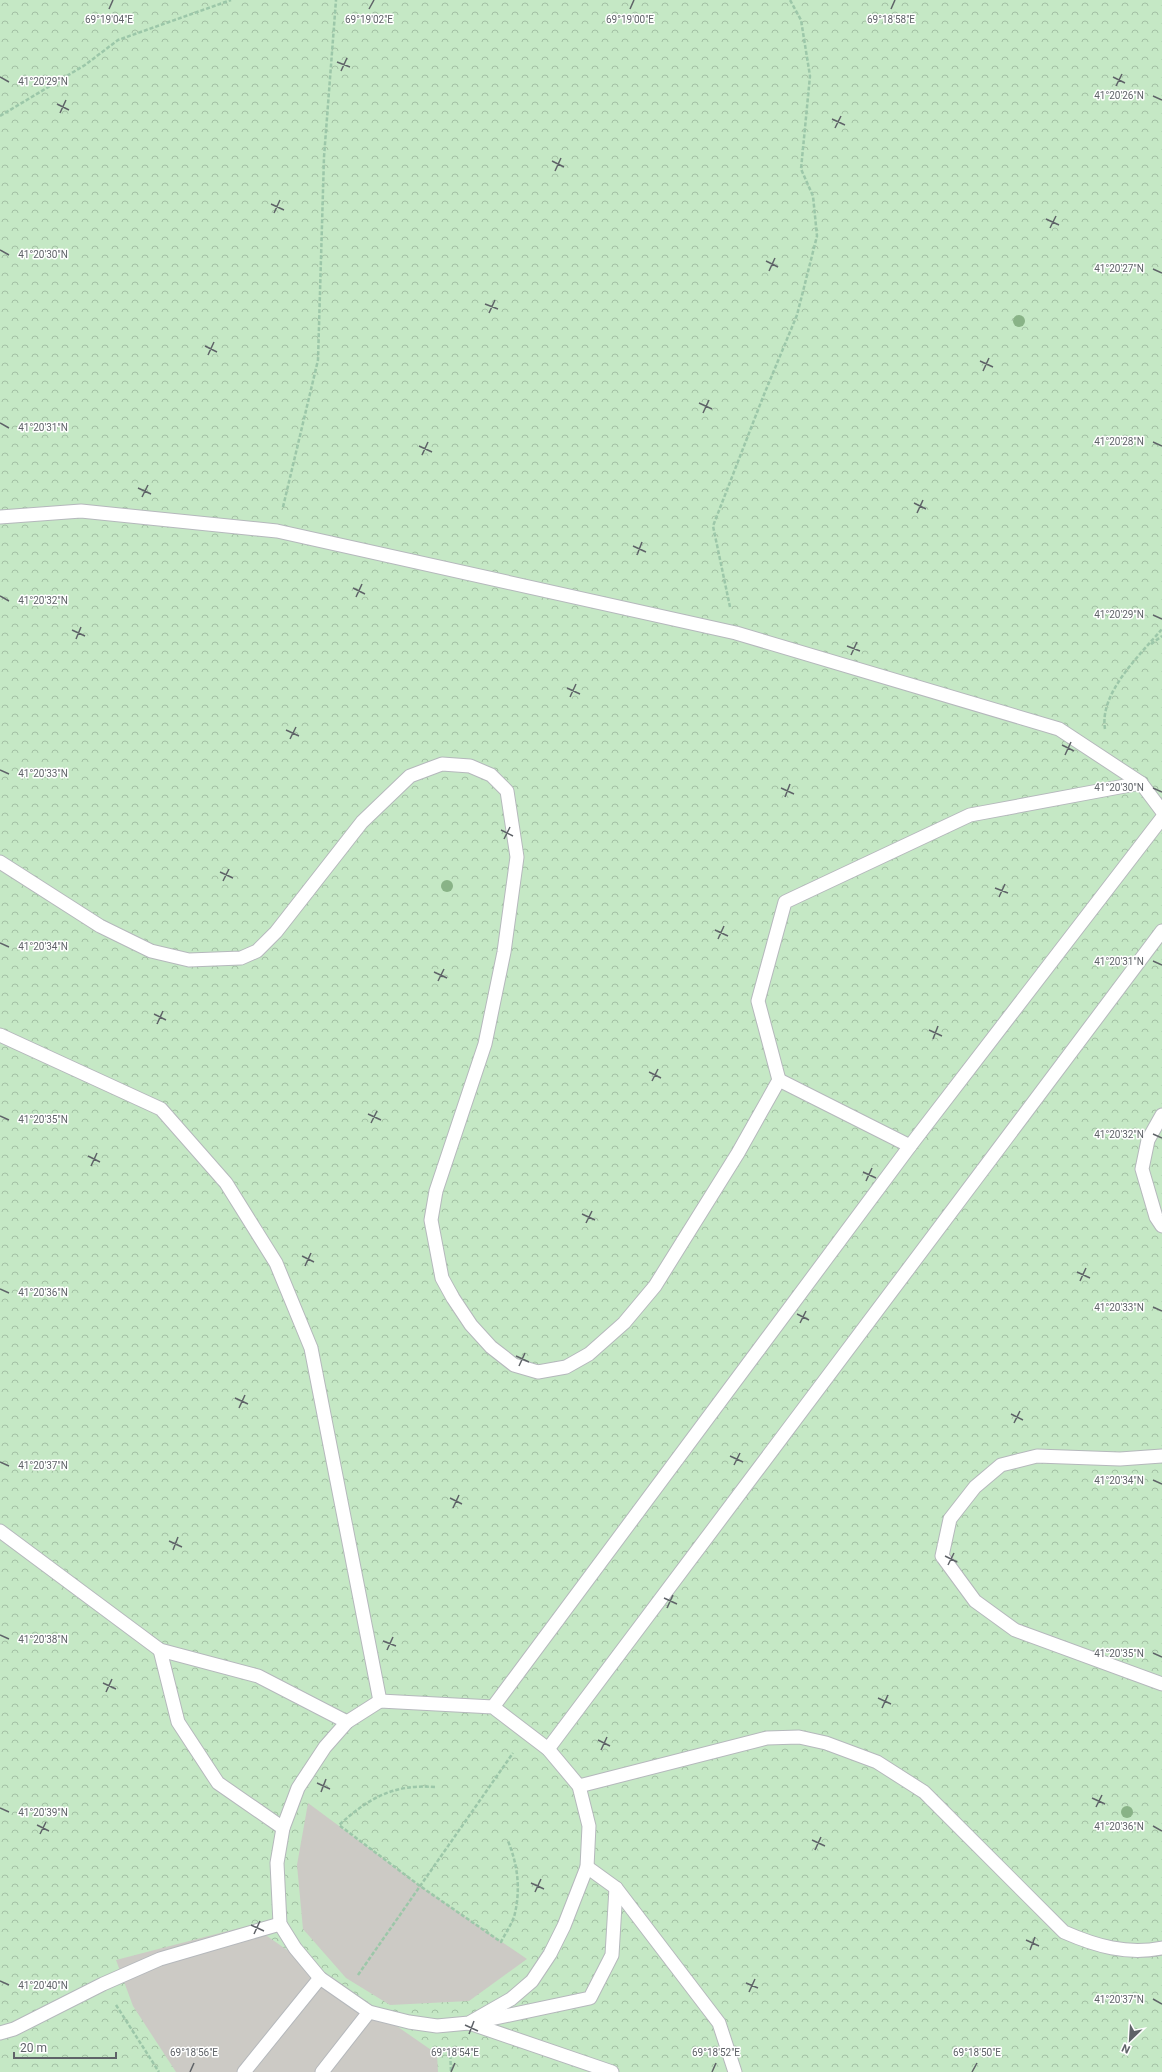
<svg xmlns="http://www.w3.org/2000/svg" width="1162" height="2072" viewBox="0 0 1162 2072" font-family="Roboto,sans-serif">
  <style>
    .forest { fill: url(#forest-crowns) }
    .building { fill: #cccac5 }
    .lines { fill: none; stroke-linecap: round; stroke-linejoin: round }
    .lane-casing { stroke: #b5b8bc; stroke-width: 15 }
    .path { stroke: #9cc7a9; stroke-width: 2.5; stroke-dasharray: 4 2; stroke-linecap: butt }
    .lane { stroke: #fff; stroke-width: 13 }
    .tree { fill: #89b387 }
    .ticks { fill: none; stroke: #5f6368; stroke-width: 1.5 }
    .ticks-label { font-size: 10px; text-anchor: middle; fill: #5f6368; stroke: #fff; stroke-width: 3; stroke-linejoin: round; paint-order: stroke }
  </style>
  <defs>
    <pattern id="forest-crowns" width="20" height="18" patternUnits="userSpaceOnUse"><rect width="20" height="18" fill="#c5e8c5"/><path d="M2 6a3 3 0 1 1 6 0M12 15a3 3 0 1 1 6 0" fill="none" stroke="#a3c0a4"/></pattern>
  </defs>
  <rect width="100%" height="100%" fill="#f1efe8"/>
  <rect class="forest" x="0" y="0" width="1162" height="2072"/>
  <g class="building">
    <polygon points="308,1803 420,1886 527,1959 469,2001 390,2005 346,1978 303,1929 297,1865"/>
    <polygon points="251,1925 437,2054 438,2072 176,2072 133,2006 116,1960"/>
  </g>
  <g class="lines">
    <defs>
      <g id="lane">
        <polyline points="0,517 81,511 277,531 736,633 1059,729 1141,783 1162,811"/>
        <polyline points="0,862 100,926 151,951 189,960 241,958 257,951 276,932 362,822 410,776 442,764 470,766 491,775 507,791 517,857 504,952 485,1044 436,1191 431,1220 442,1278 453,1298 471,1325 491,1347 514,1365 538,1372 566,1367 589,1354 624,1323 655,1286 738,1153 779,1080 758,1001 785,902 970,815 1141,783"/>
        <polyline points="0,1035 161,1109 226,1183 276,1263 311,1348 380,1701"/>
        <polyline points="779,1080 910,1146"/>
        <polyline points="1162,1115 1148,1140 1142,1169 1156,1217 1162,1226"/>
        <polyline points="1162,1456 1120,1459 1037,1456 1001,1465 975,1487 950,1519 942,1556 975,1601 1015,1630 1162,1684"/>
        <polyline points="0,1531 160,1650 258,1676 347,1722"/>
        <polyline points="160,1650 178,1722 218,1783 283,1828"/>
        <polygon points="380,1701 493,1707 548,1749 579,1786 589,1826 587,1867 564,1926 550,1954 532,1981 511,1999 469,2023 437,2026 409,2022 369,2012 320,1978 295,1948 280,1924 277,1863 283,1828 298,1788 325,1747 347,1722"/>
        <polyline points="493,1707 910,1146 1162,818"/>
        <polyline points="548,1749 1162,931"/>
        <path d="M579 1786 767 1738 799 1737 826 1743 877 1762 924 1792 1064 1932C1096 1946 1127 1955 1162 1948"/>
        <polyline points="587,1867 616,1888 719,2023 735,2072"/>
        <polyline points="481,2021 590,1998 612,1955 616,1888"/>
        <polyline points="469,2023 612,2072"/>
        <polyline points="0,2033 14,2029 103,1984 160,1959 280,1924"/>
        <polyline points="244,2072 320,1978"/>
        <polyline points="322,2072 369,2012"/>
      </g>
    </defs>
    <use href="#lane" class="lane-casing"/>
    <g class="path">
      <polyline points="0,116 85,65 118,40 231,0"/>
      <polyline points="283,507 318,360 324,157 336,0"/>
      <polyline points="730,607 713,526 763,397 797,315 817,236 813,196 801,169 810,76 801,20 790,0"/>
      <polyline points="1151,644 1162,636"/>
      <path d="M1105 729C1099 693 1140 655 1162 629"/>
      <path d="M435 1787C393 1784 369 1798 339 1825L420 1886 501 1942C505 1934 511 1925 514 1917 521 1891 518 1865 508 1841"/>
      <polyline points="358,1975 513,1753"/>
      <polyline points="116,2005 159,2072"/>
      <polyline points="450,2049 451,2072"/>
    </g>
    <use href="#lane" class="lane"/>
  </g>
  <g class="tree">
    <circle cx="1019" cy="321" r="6"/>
    <circle cx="447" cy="886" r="6"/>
    <circle cx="1127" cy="1812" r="6"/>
  </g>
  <path class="ticks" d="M109 9 113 0M369 9 374 0M630 9 634 0M891 9 895 0M337 62 350 67M341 71 347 58M0 77 9 82M1113 77 1125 83M1116 86 1122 74M1153 96 1162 100M57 104 69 110M60 113 66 100M832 119 845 125M835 128 841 116M552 161 564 167M555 171 561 158M271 204 284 210M274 213 280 200M1046 219 1059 225M1050 228 1056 216M0 250 9 255M766 261 778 267M1153 269 1162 273M769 271 775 258M485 304 498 309M489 313 495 300M205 346 217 352M208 355 214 342M980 361 993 367M983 371 989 358M699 403 712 409M703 413 709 400M0 423 9 428M1153 442 1162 446M419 446 432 452M422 455 428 442M138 488 151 494M142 497 148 485M914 503 926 509M917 513 923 500M633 546 646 552M637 555 642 542M353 588 365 594M0 596 9 601M356 597 362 584M1153 615 1162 619M72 630 85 636M76 639 81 627M847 646 860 651M851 655 857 642M567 688 580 694M570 697 576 684M286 730 299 736M290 739 296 727M1062 745 1074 751M1065 755 1071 742M0 770 9 774M781 788 794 794M1153 788 1162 792M785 797 790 784M501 830 513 836M504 839 510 827M220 872 233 878M223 881 229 869M995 888 1008 893M999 897 1005 884M715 930 728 936M718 939 724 926M0 943 9 947M1153 961 1162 965M434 972 447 978M438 981 444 969M154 1014 166 1020M157 1024 163 1011M929 1030 942 1036M933 1039 938 1026M649 1072 661 1078M652 1081 658 1069M368 1114 381 1120M0 1116 9 1120M371 1123 377 1111M1153 1134 1162 1138M88 1156 100 1162M91 1166 97 1153M863 1172 876 1178M866 1181 872 1168M582 1214 595 1220M586 1223 592 1211M302 1256 314 1262M305 1266 311 1253M1077 1272 1090 1278M1080 1281 1086 1268M0 1289 9 1293M1153 1307 1162 1311M797 1314 809 1320M800 1323 806 1311M516 1356 529 1362M519 1366 525 1353M235 1398 248 1404M239 1408 245 1395M1011 1414 1023 1420M1014 1423 1020 1411M730 1456 743 1462M0 1462 9 1466M734 1465 740 1453M1153 1480 1162 1484M450 1498 462 1504M453 1508 459 1495M169 1541 182 1547M173 1550 178 1537M945 1556 957 1562M948 1565 954 1553M664 1598 677 1604M667 1608 673 1595M0 1635 9 1639M383 1641 396 1646M387 1650 393 1637M1153 1653 1162 1657M103 1683 116 1689M106 1692 112 1679M878 1698 891 1704M882 1708 888 1695M598 1740 610 1746M601 1750 607 1737M317 1783 330 1789M321 1792 326 1779M1092 1798 1105 1804M1096 1807 1102 1795M0 1808 9 1812M37 1825 49 1831M1153 1826 1162 1831M40 1834 46 1822M812 1840 825 1846M815 1850 821 1837M531 1883 544 1889M535 1892 541 1879M251 1925 264 1931M254 1934 260 1921M1026 1940 1039 1946M1030 1950 1035 1937M0 1981 9 1985M746 1983 758 1988M749 1992 755 1979M1153 1999 1162 2004M465 2025 478 2031M469 2034 474 2021M190 2072 194 2063M451 2072 455 2063M712 2072 716 2063M972 2072 977 2063"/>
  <g class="ticks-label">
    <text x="109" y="23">69°19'04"E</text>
    <text x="369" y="23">69°19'02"E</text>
    <text x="630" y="23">69°19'00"E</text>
    <text x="891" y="23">69°18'58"E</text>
    <text x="43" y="85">41°20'29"N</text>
    <text x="1119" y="99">41°20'26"N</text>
    <text x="43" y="258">41°20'30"N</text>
    <text x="1119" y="272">41°20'27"N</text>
    <text x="43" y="431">41°20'31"N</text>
    <text x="1119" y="445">41°20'28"N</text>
    <text x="43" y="604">41°20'32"N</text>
    <text x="1119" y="618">41°20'29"N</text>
    <text x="43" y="777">41°20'33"N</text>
    <text x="1119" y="791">41°20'30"N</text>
    <text x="43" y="950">41°20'34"N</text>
    <text x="1119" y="965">41°20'31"N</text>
    <text x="43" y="1123">41°20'35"N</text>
    <text x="1119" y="1138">41°20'32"N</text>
    <text x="43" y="1296">41°20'36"N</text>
    <text x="1119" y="1311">41°20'33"N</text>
    <text x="43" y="1469">41°20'37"N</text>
    <text x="1119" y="1484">41°20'34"N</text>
    <text x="43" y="1643">41°20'38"N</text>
    <text x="1119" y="1657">41°20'35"N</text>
    <text x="43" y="1816">41°20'39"N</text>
    <text x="1119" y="1830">41°20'36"N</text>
    <text x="43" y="1989">41°20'40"N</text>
    <text x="1119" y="2003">41°20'37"N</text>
    <text x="194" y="2056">69°18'56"E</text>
    <text x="455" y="2056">69°18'54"E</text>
    <text x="716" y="2056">69°18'52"E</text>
    <text x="977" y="2056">69°18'50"E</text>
  </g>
  <g transform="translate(1130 2040) rotate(205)" stroke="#ffffff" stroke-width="3" paint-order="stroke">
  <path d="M0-3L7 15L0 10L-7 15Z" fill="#5f6368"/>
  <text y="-6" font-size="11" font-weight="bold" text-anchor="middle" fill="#5f6368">N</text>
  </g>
  <path d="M14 2052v6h102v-6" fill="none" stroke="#5f6368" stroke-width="2"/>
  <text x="20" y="2052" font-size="12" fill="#5f6368" stroke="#ffffff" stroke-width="3" paint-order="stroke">20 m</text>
</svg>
